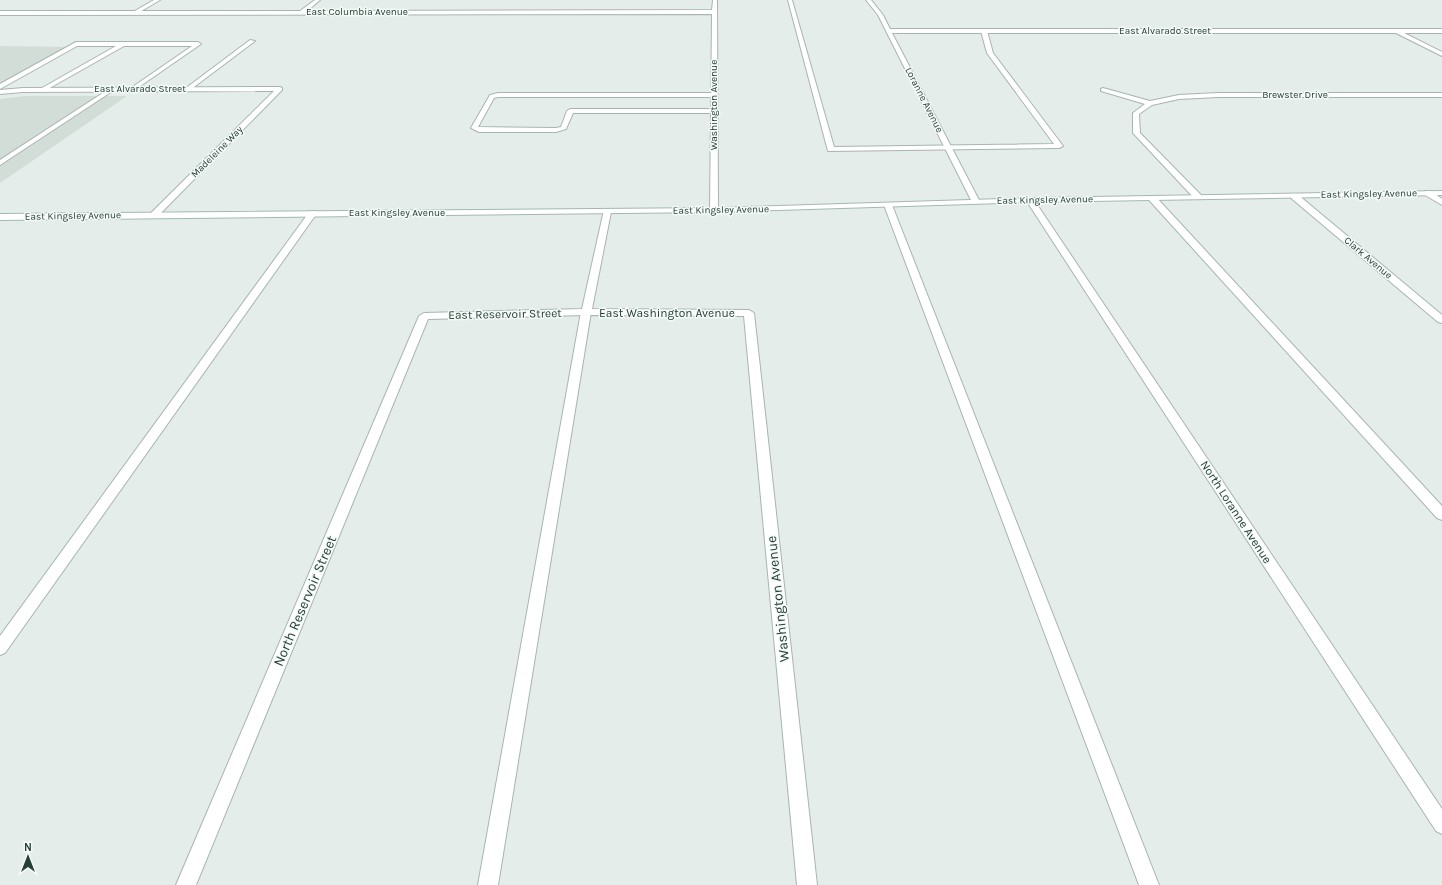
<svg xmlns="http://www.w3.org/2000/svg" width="1442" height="885" viewBox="0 0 1442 885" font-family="Karla,sans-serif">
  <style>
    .built { fill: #d2ddd7 }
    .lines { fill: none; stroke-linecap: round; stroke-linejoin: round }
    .lane-casing { stroke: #a7b5b0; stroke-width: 2 }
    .street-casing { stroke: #a7b5b0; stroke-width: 2 }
    .secondary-casing { stroke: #a3b9b0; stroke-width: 2 }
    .lane { fill: #fff; fill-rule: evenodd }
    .street { fill: #fff; fill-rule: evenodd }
    .secondary { fill: #fff; fill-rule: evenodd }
    .labels { text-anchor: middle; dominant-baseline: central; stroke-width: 3; stroke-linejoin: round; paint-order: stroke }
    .far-street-label { font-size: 10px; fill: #243f36; stroke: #f5faf7 }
    .street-label { font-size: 12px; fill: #243f36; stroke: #f5faf7 }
    .near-street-label { font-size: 14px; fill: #243f36; stroke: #f5faf7 }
  </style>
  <rect width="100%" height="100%" fill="#e4ede9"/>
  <g class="built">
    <polygon points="0,46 68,47 4,82 0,82"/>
    <polygon points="25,96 127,96 0,183 0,99"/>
  </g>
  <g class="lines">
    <defs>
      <g id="lane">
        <polygon points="154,0 160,0 138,13 133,12"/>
        <polygon points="788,0 792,0 834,147 1054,144 987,53 981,31 984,29 987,31 993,53 1063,146 1059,148 828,151"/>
        <polygon points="250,40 255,41 190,90 186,90 186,88"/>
        <polygon points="76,42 198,42 201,44 133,91 131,90 131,88 192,46 124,46 46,90 42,90 42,88 116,46 77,46 0,89 0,84"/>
        <polygon points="112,87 115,89 114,90 0,165 0,160"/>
        <polygon points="498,93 714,93 717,95 714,97 498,97 494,98 478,127 556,128 561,127 567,111 570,109 714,109 717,111 714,113 573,113 566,129 556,132 479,132 471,128 490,95"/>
        <polygon points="1425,191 1431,191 1442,199 1442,205 1425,195"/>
        <polygon points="1149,196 1155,196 1442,506 1442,520 1437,518 1149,200"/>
        <polygon points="885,203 891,203 892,205 1159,885 1139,885 884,205"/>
        <polygon points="310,211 316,211 317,213 5,653 0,655 0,636"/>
        <polygon points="586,309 591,312 498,885 478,885 581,312"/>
      </g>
      <g id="street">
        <polygon points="315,0 320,0 307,11 712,10 713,0 717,0 718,210 714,212 710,210 712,14 0,15 0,11 300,11"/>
        <polygon points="866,0 871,0 883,15 890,29 1442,29 1442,33 1404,33 1442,52 1442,56 1396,33 892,33 980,202 976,204 972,202 878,15"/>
        <polygon points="280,87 282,88 282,90 158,216 152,216 151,214 152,212 274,91 23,92 0,94 0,90 23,88"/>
        <polygon points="1103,88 1150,101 1179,95 1218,93 1442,93 1442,97 1218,97 1179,99 1152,105 1139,114 1140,133 1201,195 1201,199 1195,199 1133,133 1133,113 1145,104 1101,91 1101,89"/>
        <polygon points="1291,194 1297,194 1442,315 1442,323 1438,322 1291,198"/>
        <polygon points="1027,198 1033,198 1034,200 1442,809 1442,834 1436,831 1026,200"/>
        <polygon points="604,210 610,210 611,212 592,309 749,310 754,313 817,885 797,885 744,316 586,315 428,319 196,885 176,885 419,316 424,313 582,309"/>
      </g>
      <polygon id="secondary" points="1442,191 1442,195 1030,202 714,212 0,220 0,214 714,208 1030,198"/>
    </defs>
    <use href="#lane" class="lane-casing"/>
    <use href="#street" class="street-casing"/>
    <use href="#secondary" class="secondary-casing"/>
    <use href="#lane" class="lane"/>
    <use href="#street" class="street"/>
    <use href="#secondary" class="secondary"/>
  </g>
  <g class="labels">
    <g class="far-street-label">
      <text x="357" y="12">East Columbia Avenue</text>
      <text x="1165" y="31">East Alvarado Street</text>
      <text x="140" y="89">East Alvarado Street</text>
      <text x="1295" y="95">Brewster Drive</text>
      <text transform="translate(924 100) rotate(63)">Loranne Avenue</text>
      <text transform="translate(714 105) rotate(-90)">Washington Avenue</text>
      <text transform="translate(217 152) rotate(-45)">Madeleine Way</text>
      <text transform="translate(1369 194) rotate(-1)">East Kingsley Avenue</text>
      <text transform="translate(1045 200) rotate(-1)">East Kingsley Avenue</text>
      <text transform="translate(721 210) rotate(-1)">East Kingsley Avenue</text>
      <text x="397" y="213">East Kingsley Avenue</text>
      <text transform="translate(73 216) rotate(-1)">East Kingsley Avenue</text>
      <text transform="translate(1368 258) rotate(40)">Clark Avenue</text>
    </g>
    <g class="street-label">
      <text x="667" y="313">East Washington Avenue</text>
      <text transform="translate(505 314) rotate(-1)">East Reservoir Street</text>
      <text transform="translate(1236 512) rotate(57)">North Loranne Avenue</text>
    </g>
    <g class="near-street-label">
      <text transform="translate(778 599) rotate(-96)">Washington Avenue</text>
      <text transform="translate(305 601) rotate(-67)">North Reservoir Street</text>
    </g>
  </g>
  <g transform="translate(28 857)" stroke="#f5faf7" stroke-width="3" paint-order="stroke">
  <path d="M0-3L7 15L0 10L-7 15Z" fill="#243f36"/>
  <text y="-6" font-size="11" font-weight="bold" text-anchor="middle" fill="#243f36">N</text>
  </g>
</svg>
